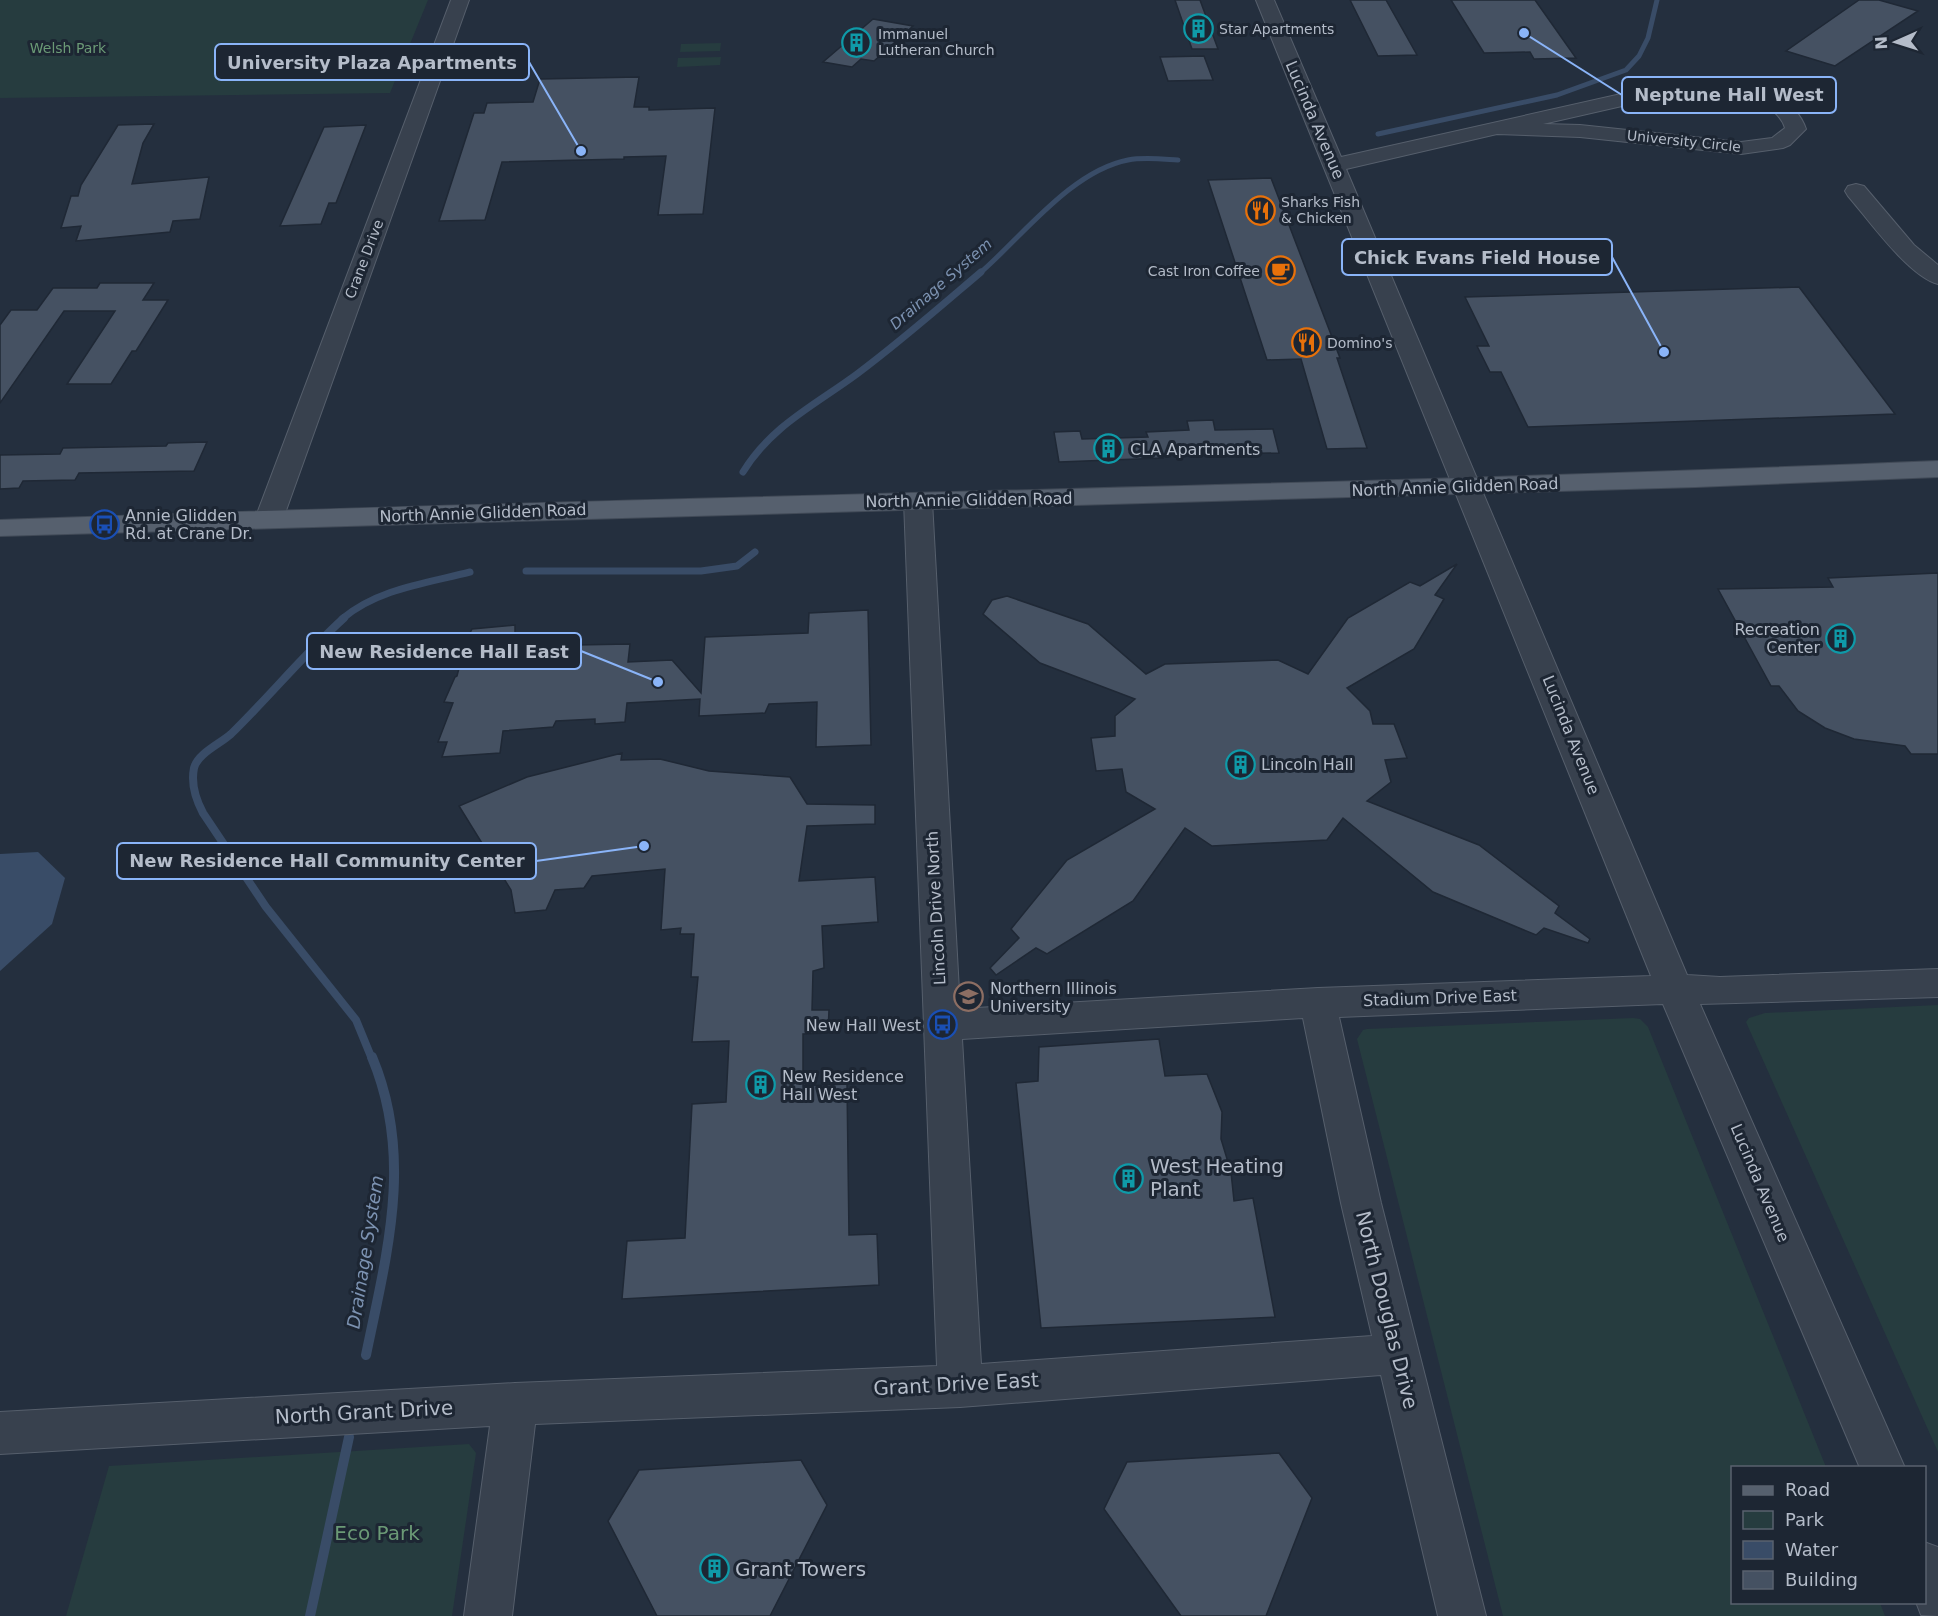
<svg xmlns="http://www.w3.org/2000/svg" width="1938" height="1616" viewBox="0 0 1938 1616" font-family="'DejaVu Sans',sans-serif">
  <style>
    .green { fill: #263c3f }
    .water { fill: #394c67 }
    .lines { fill: none; stroke-linecap: round; stroke-linejoin: round }
    .stream-far3 { stroke: #394c67; stroke-width: 5 }
    .stream-far2 { stroke: #394c67; stroke-width: 7 }
    .stream-far1 { stroke: #394c67; stroke-width: 8 }
    .stream { stroke: #394c67; stroke-width: 10 }
    .building { fill: #455162; stroke: #1f2835; stroke-width: 1.5 }
    .minor-casing { stroke: #565f6c; stroke-width: 2 }
    .major-casing { stroke: #414a57; stroke-width: 2 }
    .minor { fill: #38414e; fill-rule: evenodd }
    .major { fill: #56606e; fill-rule: evenodd }
    .labels { text-anchor: middle; dominant-baseline: central; stroke-width: 6; stroke-linejoin: round; paint-order: stroke }
    .far-poi-label { font-size: 14px; fill: #b4bcc9; stroke: #1d2633; text-anchor: start }
    .far-park-label { font-size: 14px; fill: #6b9a76; stroke: #1d2633 }
    .far-street-label { font-size: 14px; fill: #b4bcc9; stroke: #1d2633 }
    .far-water-label { font-size: 15px; font-style: italic; fill: #7c92b1; stroke: #1d2633 }
    .street-label { font-size: 16px; fill: #b4bcc9; stroke: #1d2633 }
    .poi-label { font-size: 16px; fill: #b4bcc9; stroke: #1d2633; text-anchor: start }
    .water-label { font-size: 18px; font-style: italic; fill: #7c92b1; stroke: #1d2633 }
    .near-poi-label { font-size: 20px; fill: #b4bcc9; stroke: #1d2633; text-anchor: start }
    .near-street-label { font-size: 20px; fill: #b4bcc9; stroke: #1d2633 }
    .near-park-label { font-size: 20px; fill: #6b9a76; stroke: #1d2633 }
    .leader { fill: none; stroke: #8ab4f8; stroke-width: 2 }
    .callout-dot { fill: #8ab4f8; stroke: #1d2633; stroke-width: 2 }
    .callout { fill: #1d2633; stroke: #8ab4f8; stroke-width: 2 }
    .callout-label { font-size: 18px; text-anchor: middle; font-weight: bold; fill: #b4bcc9 }
  </style>
  <rect width="100%" height="100%" fill="#242f3e"/>
  <g class="green">
    <polygon points="0,0 428,0 390,93 0,98"/>
    <polygon points="721,43 720,51 680,52 681,44"/>
    <polygon points="721,57 720,65 677,67 678,58"/>
    <polygon points="1938,1005 1938,1452 1746,1022 1749,1018 1765,1013"/>
    <polygon points="1633,1018 1640,1019 1648,1027 1826,1467 1732,1468 1732,1602 1880,1603 1885,1616 1503,1616 1357,1039 1363,1030 1367,1029"/>
    <polygon points="469,1444 476,1453 452,1616 66,1616 109,1466"/>
  </g>
  <polygon class="water" points="38,852 65,878 52,924 0,971 0,854"/>
  <g class="lines">
    <g class="stream-far3">
      <polyline points="1378,134 1557,95 1626,70 1639,56 1648,38 1657,0"/>
      <path d="M980 273C1022 237 1071 171 1128 160 1144 157 1161 159 1178 160"/>
    </g>
    <g class="stream-far2">
      <path d="M743 472C771 426 815 405 857 374 900 342 941 306 981 272"/>
      <polyline points="526,571 701,571 737,566 755,552"/>
      <path d="M342 619C377 589 427 583 470 572"/>
    </g>
    <path class="stream-far1" d="M344 618C304 654 270 696 231 734 220 744 198 753 194 768 191 783 196 800 203 813L266 907 356 1020 372 1059"/>
    <g class="stream">
      <path d="M366 1355C387 1253 414 1157 372 1057"/>
      <polyline points="310,1616 349,1437"/>
    </g>
  </g>
  <g class="building">
    <polygon points="1175,0 1200,0 1218,49 1192,49"/>
    <polygon points="1350,0 1386,0 1417,55 1378,56"/>
    <polygon points="1451,0 1535,0 1576,58 1534,59 1530,52 1484,53"/>
    <polygon points="1859,0 1879,0 1918,11 1835,66 1786,51"/>
    <polygon points="873,19 913,26 874,61 861,59 852,67 823,62"/>
    <polygon points="1204,56 1213,80 1168,81 1160,57"/>
    <polygon points="639,77 634,107 649,107 649,110 715,108 703,214 658,215 666,156 624,157 624,159 502,162 485,220 439,221 474,113 484,113 487,103 533,102 540,79"/>
    <polygon points="154,124 143,143 132,184 209,177 200,219 173,221 170,232 76,241 81,226 61,228 71,196 78,196 81,185 118,125"/>
    <polygon points="366,125 336,203 329,203 321,224 280,226 324,127"/>
    <polygon points="1271,178 1340,358 1337,358 1367,448 1327,449 1301,359 1267,360 1208,180"/>
    <polygon points="100,283 154,283 143,300 168,300 136,351 132,351 111,384 67,384 115,311 64,311 0,403 0,325 11,310 37,310 53,288 97,288"/>
    <polygon points="1799,287 1895,414 1528,427 1501,372 1490,372 1477,346 1489,346 1465,297"/>
    <polygon points="1213,420 1215,430 1273,429 1279,453 1162,455 1163,458 1059,462 1054,432 1080,431 1082,439 1148,437 1146,432 1189,430 1187,421"/>
    <polygon points="207,442 194,471 79,473 75,480 23,481 19,488 0,489 0,455 60,454 63,448 166,446 168,443"/>
    <polygon points="1457,564 1435,595 1444,599 1414,649 1347,688 1370,711 1373,724 1394,724 1407,758 1385,760 1391,782 1367,801 1479,845 1559,906 1555,913 1590,939 1588,943 1544,928 1536,935 1433,892 1343,818 1327,840 1212,846 1185,828 1133,901 1047,954 1036,948 996,975 990,968 1019,938 1011,929 1067,860 1155,809 1126,792 1122,769 1096,771 1091,738 1115,736 1115,716 1135,699 1040,663 983,614 992,600 1007,596 1088,624 1146,674 1165,664 1278,660 1308,674 1348,618 1410,582 1420,586"/>
    <polygon points="1938,573 1938,754 1911,754 1905,746 1854,739 1825,728 1798,711 1779,686 1771,686 1718,589 1833,587 1828,578"/>
    <polygon points="868,610 871,745 816,747 817,702 769,704 765,713 699,716 700,699 627,703 625,722 595,724 595,719 556,721 553,727 503,731 500,753 442,757 447,742 438,742 453,703 444,702 455,677 457,676 466,641 472,629 515,625 515,634 524,635 521,646 630,644 628,662 672,660 701,693 705,637 808,633 809,613"/>
    <polygon points="622,753 621,760 660,759 709,771 790,777 807,804 875,805 875,824 807,826 799,881 875,877 878,922 822,926 824,968 813,971 812,1010 829,1010 828,1033 803,1034 803,1086 847,1084 849,1235 877,1234 879,1285 622,1299 627,1241 685,1238 692,1104 726,1102 729,1041 692,1042 698,977 691,977 694,934 680,934 681,928 661,930 665,869 592,876 584,888 555,890 546,910 515,913 511,890 459,806 527,777"/>
    <polygon points="1159,1039 1165,1076 1207,1074 1222,1112 1221,1139 1231,1172 1234,1201 1253,1198 1275,1317 1041,1328 1016,1083 1038,1081 1039,1047"/>
    <polygon points="1279,1453 1312,1498 1266,1616 1181,1616 1104,1509 1127,1462"/>
    <polygon points="801,1460 827,1505 770,1616 657,1616 608,1521 639,1470"/>
  </g>
  <g class="lines">
    <defs>
      <g id="minor">
        <polygon points="451,0 469,0 283,519 279,525 269,527 259,525 255,519"/>
        <path d="M1256 0H1274L1341 157 1679 81C1721 80 1790 82 1806 129L1790 145 1783 148 1741 154 1580 137 1497 134 1346 169 1687 975 1720 977 1938 969V997L1700 1004 1905 1468H1860L1663 1004 1339 1017 1381 1203 1486 1616H1438L1381 1375 960 1407 535 1424 512 1616H464L490 1426 0 1454V1412L515 1383 937 1366 904 501 908 495 918 493 928 495 932 501 960 1009 1318 988 1651 976ZM1679 93C1710 92 1774 93 1785 128L1772 138 1741 142 1580 125 1543 124ZM1303 1018 1341 1203 1372 1336 981 1364 962 1039Z"/>
        <path d="M1856 184 1864 186 1914 245 1938 265V284C1909 277 1868 219 1848 196L1845 191 1848 186Z"/>
        <polygon points="1924,1542 1938,1547 1938,1616 1921,1615 1916,1602 1924,1602"/>
      </g>
      <path id="major" d="M1938 461V477L1696 487 0 536V520C646 496 1292 488 1938 461Z"/>
    </defs>
    <use href="#minor" class="minor-casing"/>
    <use href="#major" class="major-casing"/>
    <use href="#minor" class="minor"/>
    <use href="#major" class="major"/>
  </g>
  <defs>
    <symbol id="building-ring" viewBox="-11 -11 22 22"><circle r="9.5" fill="#1d2633" stroke="#0f9aa8" stroke-width="1.5"/><path d="M-4-6H4V6H1V3H-1V6H-4ZM-2.5-4.3h1.7v1.8h-1.7ZM.8-4.3h1.7v1.8H.8ZM-2.5-1h1.7V.8h-1.7ZM.8-1h1.7V.8H.8Z" fill="#0f9aa8"/></symbol>
    <symbol id="restaurant-ring" viewBox="-11 -11 22 22"><circle r="9.5" fill="#1d2633" stroke="#e8710a" stroke-width="1.5"/><path d="M-5-6h1v4h1v-4h1v4h1v-4h1v5L-1.5 .5V6h-2V.5L-5-1ZM5-6V6H3V1.5H1.5Q1.5-4 5-6Z" fill="#e8710a"/></symbol>
    <symbol id="cafe-ring" viewBox="-11 -11 22 22"><circle r="9.5" fill="#1d2633" stroke="#e8710a" stroke-width="1.5"/><path d="M-5.5-4.5H6V0H3Q3 3.5 0 3.5H-2.5Q-5.5 3.5-5.5 0ZM3-3.2v2h1.7v-2ZM-6 4.5H4V6H-6Z" fill="#e8710a"/></symbol>
    <symbol id="bus-ring" viewBox="-11 -11 22 22"><circle r="9.5" fill="#1d2633" stroke="#1a4fb4" stroke-width="1.5"/><path d="M-5-6H5V4H4V6H2V4H-2V6H-4V4H-5ZM-3.5-4V0h7V-4ZM-3.5 1.2v1.5H-2V1.2ZM2 1.2v1.5H3.5V1.2Z" fill="#1a4fb4"/></symbol>
    <symbol id="university-ring" viewBox="-11 -11 22 22"><circle r="9.5" fill="#1d2633" stroke="#8d6e63" stroke-width="1.5"/><path d="M0-5L7-2L0 1L-7-2ZM-4 1L0 2.5L4 1V4Q0 6-4 4Z" fill="#8d6e63"/></symbol>
  </defs>
  <g fill-rule="evenodd">
    <use href="#building-ring" x="1182" y="12" width="33" height="33"/>
    <use href="#building-ring" x="840" y="26" width="33" height="33"/>
    <use href="#restaurant-ring" x="1244" y="194" width="33" height="33"/>
    <use href="#cafe-ring" x="1264" y="254" width="33" height="33"/>
    <use href="#restaurant-ring" x="1290" y="326" width="33" height="33"/>
    <use href="#building-ring" x="1092" y="432" width="33" height="33"/>
    <use href="#bus-ring" x="88" y="508" width="33" height="33"/>
    <use href="#building-ring" x="1824" y="622" width="33" height="33"/>
    <use href="#building-ring" x="1224" y="748" width="33" height="33"/>
    <use href="#university-ring" x="952" y="980" width="33" height="33"/>
    <use href="#bus-ring" x="926" y="1008" width="33" height="33"/>
    <use href="#building-ring" x="744" y="1068" width="33" height="33"/>
    <use href="#building-ring" x="1112" y="1162" width="33" height="33"/>
    <use href="#building-ring" x="698" y="1552" width="33" height="33"/>
  </g>
  <g class="labels">
    <g class="far-poi-label">
      <text x="1219" y="29">Star Apartments</text>
      <text x="878" y="34">Immanuel<tspan x="878" dy="16">Lutheran Church</tspan></text>
      <text x="1281" y="202">Sharks Fish<tspan x="1281" dy="16">&amp; Chicken</tspan></text>
      <text x="1260" y="271" text-anchor="end">Cast Iron Coffee</text>
      <text x="1327" y="343">Domino's</text>
    </g>
    <g class="far-park-label">
      <text x="68" y="48">Welsh Park</text>
    </g>
    <g class="far-street-label">
      <text transform="translate(1684 141) rotate(6)">University Circle</text>
      <text transform="translate(364 259) rotate(-69)">Crane Drive</text>
    </g>
    <g class="far-water-label">
      <text transform="translate(941 284) rotate(-41)">Drainage System</text>
    </g>
    <g class="street-label">
      <text transform="translate(1315 120) rotate(67)">Lucinda Avenue</text>
      <text transform="translate(1455 487) rotate(-2)">North Annie Glidden Road</text>
      <text transform="translate(969 500) rotate(-1)">North Annie Glidden Road</text>
      <text transform="translate(483 513) rotate(-2)">North Annie Glidden Road</text>
      <text transform="translate(1571 735) rotate(68)">Lucinda Avenue</text>
      <text transform="translate(936 908) rotate(-93)">Lincoln Drive North</text>
      <text transform="translate(1440 998) rotate(-2)">Stadium Drive East</text>
      <text transform="translate(1760 1183) rotate(67)">Lucinda Avenue</text>
    </g>
    <g class="poi-label">
      <text x="1130" y="449">CLA Apartments</text>
      <text x="125" y="515">Annie Glidden<tspan x="125" dy="18">Rd. at Crane Dr.</tspan></text>
      <text x="1820" y="629" text-anchor="end">Recreation<tspan x="1820" dy="18">Center</tspan></text>
      <text x="1261" y="764">Lincoln Hall</text>
      <text x="990" y="988">Northern Illinois<tspan x="990" dy="18">University</tspan></text>
      <text x="921" y="1025" text-anchor="end">New Hall West</text>
      <text x="782" y="1076">New Residence<tspan x="782" dy="18">Hall West</tspan></text>
    </g>
    <g class="water-label">
      <text transform="translate(365 1252) rotate(-81)">Drainage System</text>
    </g>
    <g class="near-poi-label">
      <text x="1150" y="1166">West Heating<tspan x="1150" dy="23">Plant</tspan></text>
      <text x="735" y="1569">Grant Towers</text>
    </g>
    <g class="near-street-label">
      <text transform="translate(1387 1310) rotate(76)">North Douglas Drive</text>
      <text transform="translate(956 1384) rotate(-3)">Grant Drive East</text>
      <text transform="translate(364 1412) rotate(-3)">North Grant Drive</text>
    </g>
    <g class="near-park-label">
      <text x="377" y="1533">Eco Park</text>
    </g>
  </g>
  <path class="leader" d="M581 151L529 62M1524 33L1622 95M1664 352L1612 257M658 682L581 651M644 846L536 861"/>
  <g class="callout-dot">
    <circle cx="581" cy="151" r="6"/>
    <circle cx="1524" cy="33" r="6"/>
    <circle cx="1664" cy="352" r="6"/>
    <circle cx="658" cy="682" r="6"/>
    <circle cx="644" cy="846" r="6"/>
  </g>
  <g class="callout">
    <rect x="215" y="44" width="314" height="36" rx="6"/>
    <rect x="1622" y="77" width="214" height="36" rx="6"/>
    <rect x="1342" y="239" width="270" height="36" rx="6"/>
    <rect x="307" y="633" width="274" height="36" rx="6"/>
    <rect x="117" y="843" width="419" height="36" rx="6"/>
  </g>
  <g class="callout-label">
    <text x="372" y="69">University Plaza Apartments</text>
    <text x="1729" y="101">Neptune Hall West</text>
    <text x="1477" y="264">Chick Evans Field House</text>
    <text x="444" y="658">New Residence Hall East</text>
    <text x="327" y="867">New Residence Hall Community Center</text>
  </g>
  <rect x="1731" y="1466" width="195" height="138" fill="#1d2633" stroke="#59626f" stroke-width="1.5"/>
  <rect x="1743" y="1486" width="30" height="9" fill="#56606e" stroke="#59626f" stroke-width="1.5"/>
  <text x="1785" y="1496" font-size="18" fill="#b4bcc9">Road</text>
  <rect x="1743" y="1511" width="30" height="18" fill="#263c3f" stroke="#59626f" stroke-width="1.5"/>
  <text x="1785" y="1526" font-size="18" fill="#b4bcc9">Park</text>
  <rect x="1743" y="1541" width="30" height="18" fill="#394c67" stroke="#59626f" stroke-width="1.5"/>
  <text x="1785" y="1556" font-size="18" fill="#b4bcc9">Water</text>
  <rect x="1743" y="1571" width="30" height="18" fill="#455162" stroke="#59626f" stroke-width="1.5"/>
  <text x="1785" y="1586" font-size="18" fill="#b4bcc9">Building</text>
  <g transform="translate(1896 42) rotate(267)" stroke="#1d2633" stroke-width="4.5" paint-order="stroke">
  <path d="M0-4.5L10 22L0 15L-10 22Z" fill="#b4bcc9"/>
  <text y="-9" font-size="16" font-weight="bold" text-anchor="middle" fill="#b4bcc9">N</text>
  </g>
</svg>
